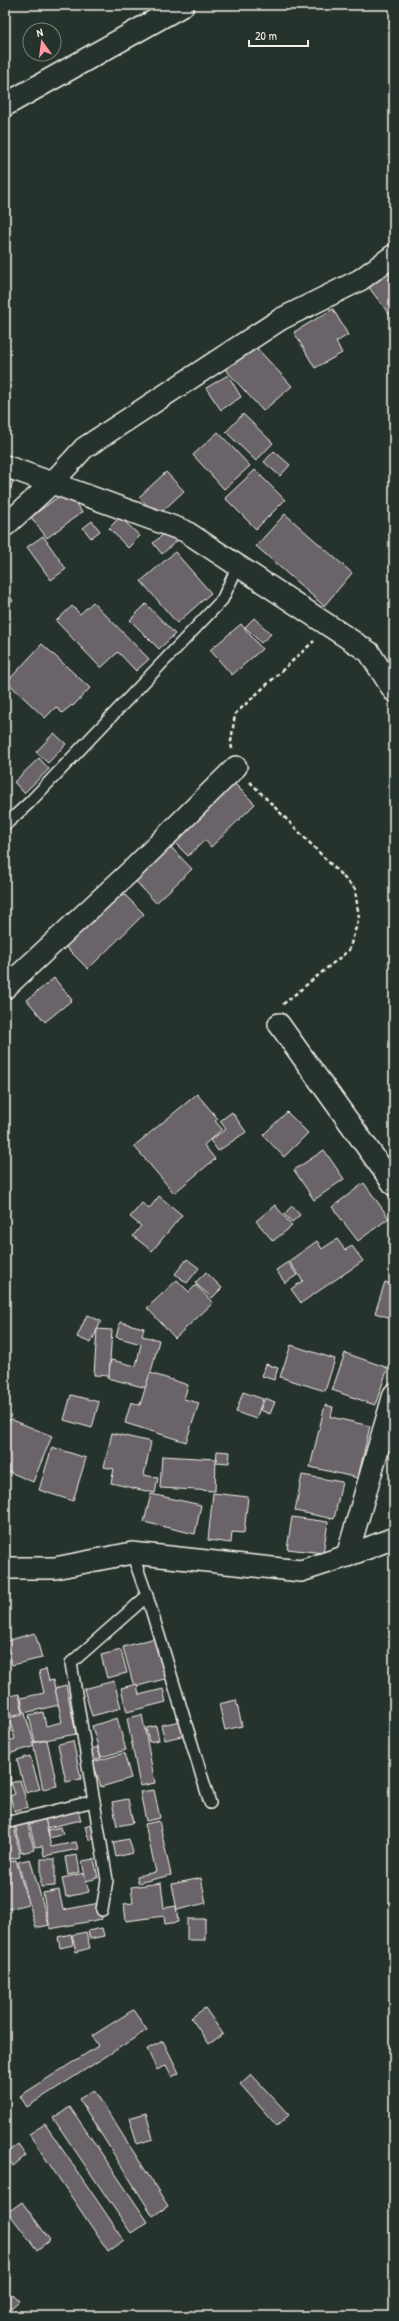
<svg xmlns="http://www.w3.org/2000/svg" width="399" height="2321" viewBox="0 0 399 2321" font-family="'Patrick Hand',sans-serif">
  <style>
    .building { fill: #6b636b; stroke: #f4f1e8 }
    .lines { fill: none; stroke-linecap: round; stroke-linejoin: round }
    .service-casing { stroke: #f4f1e8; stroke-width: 14 }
    .minor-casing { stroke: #f4f1e8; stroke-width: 24 }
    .tertiary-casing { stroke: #f4f1e8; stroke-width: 25 }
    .path { stroke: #f4f1e8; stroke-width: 2.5; stroke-dasharray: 4 3; stroke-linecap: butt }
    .service { stroke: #26332d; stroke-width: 11 }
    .minor { stroke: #26332d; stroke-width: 21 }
    .tertiary { stroke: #26332d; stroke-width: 22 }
  </style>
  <rect width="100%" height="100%" fill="#26332d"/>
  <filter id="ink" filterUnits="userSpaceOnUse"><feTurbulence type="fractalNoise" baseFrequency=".025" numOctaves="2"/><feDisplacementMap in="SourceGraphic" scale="8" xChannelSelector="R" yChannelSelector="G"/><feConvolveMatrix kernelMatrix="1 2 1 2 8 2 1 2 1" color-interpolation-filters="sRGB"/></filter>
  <g filter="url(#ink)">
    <g class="building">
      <polygon points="394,266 394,316 392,318 367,285"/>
      <polygon points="333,309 348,335 336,342 342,353 315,368 294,332"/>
      <polygon points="253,344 292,386 263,411 225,369"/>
      <polygon points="228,375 241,397 221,410 206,388"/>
      <polygon points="243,414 273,443 256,461 226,432"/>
      <polygon points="218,432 250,466 224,489 193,455"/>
      <polygon points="274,451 290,465 280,476 264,462"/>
      <polygon points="255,470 285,500 256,529 225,498"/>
      <polygon points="166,472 184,491 157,516 139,497"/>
      <polygon points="5,479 13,480 11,489 5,488"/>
      <polygon points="66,491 82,512 47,538 31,517"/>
      <polygon points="285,514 352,573 324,606 256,546"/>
      <polygon points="120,517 140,536 128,548 109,528"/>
      <polygon points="92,521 100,531 91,538 83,528"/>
      <polygon points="171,528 180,538 162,554 153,543"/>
      <polygon points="43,536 66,569 51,580 27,547"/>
      <polygon points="175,552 211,593 177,623 141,581"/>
      <polygon points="5,588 13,601 5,605"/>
      <polygon points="93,602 149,659 136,671 118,652 101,668 56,621 72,606 80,614"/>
      <polygon points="146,604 175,634 159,649 130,620"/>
      <polygon points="254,618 271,634 261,643 245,627"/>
      <polygon points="241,624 262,649 232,675 210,650"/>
      <polygon points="42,644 90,688 73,706 72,705 62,713 56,707 45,718 7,682"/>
      <polygon points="54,733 66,744 48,763 36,752"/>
      <polygon points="39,758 49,769 24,793 14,782"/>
      <polygon points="234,783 255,804 211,847 205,840 188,856 174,842"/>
      <polygon points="165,841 192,869 156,903 130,875"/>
      <polygon points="119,889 144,914 88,969 63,944"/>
      <polygon points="54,978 72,1000 45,1022 27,1000"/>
      <polygon points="197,1094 218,1119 215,1121 222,1129 204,1145 215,1159 174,1193 134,1146"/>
      <polygon points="232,1112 246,1132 218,1151 210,1140 226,1129 220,1121"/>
      <polygon points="287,1112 308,1133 284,1157 263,1135"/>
      <polygon points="324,1150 344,1179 314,1200 294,1170"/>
      <polygon points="364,1183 389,1218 358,1241 332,1207"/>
      <polygon points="159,1196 182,1215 152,1251 133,1236 141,1226 130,1217 142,1203 149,1209"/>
      <polygon points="275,1205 292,1226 273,1241 256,1221"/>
      <polygon points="292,1206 300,1215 292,1222 284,1214"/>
      <polygon points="337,1239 345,1250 352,1246 363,1261 301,1303 291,1289 303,1281 289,1261 317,1241 322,1249"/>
      <polygon points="187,1259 199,1268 187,1283 175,1274"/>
      <polygon points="288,1262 297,1275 285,1283 276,1270"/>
      <polygon points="206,1272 222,1288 212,1298 195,1283"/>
      <polygon points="177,1280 189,1292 196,1285 213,1303 175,1338 147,1308"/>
      <polygon points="385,1282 394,1285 394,1319 375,1313"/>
      <polygon points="87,1315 101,1321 91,1343 77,1337"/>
      <polygon points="120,1322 144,1328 142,1336 159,1340 147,1388 107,1378 111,1360 136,1366 141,1344 116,1337"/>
      <polygon points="97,1329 112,1330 109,1376 94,1375"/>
      <polygon points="291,1345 335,1359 325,1391 280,1377"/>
      <polygon points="345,1353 388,1368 375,1405 332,1390"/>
      <polygon points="266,1364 278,1368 274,1380 262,1376"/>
      <polygon points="150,1373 188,1385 184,1399 199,1403 186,1442 125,1423 131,1402 140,1405"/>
      <polygon points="243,1392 263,1399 256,1419 236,1412"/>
      <polygon points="71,1395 99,1402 92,1428 64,1420"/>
      <polygon points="265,1398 275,1402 270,1414 260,1410"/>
      <polygon points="325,1405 333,1407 331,1417 370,1426 358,1478 310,1467"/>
      <polygon points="10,1419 52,1436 33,1482 5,1470 5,1430"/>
      <polygon points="112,1433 151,1442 144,1475 158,1478 155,1493 111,1483 114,1469 104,1467"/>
      <polygon points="52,1447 86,1458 73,1501 39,1490"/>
      <polygon points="217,1451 230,1452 229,1463 216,1462"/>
      <polygon points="162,1456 216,1459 215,1491 160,1488"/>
      <polygon points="302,1475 342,1482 334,1519 295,1511"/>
      <polygon points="213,1493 248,1497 244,1533 232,1532 231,1543 208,1540"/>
      <polygon points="151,1494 201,1505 195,1534 144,1522"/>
      <polygon points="292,1517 328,1522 323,1553 287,1549"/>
      <polygon points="35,1633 42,1658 12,1665 6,1641"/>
      <polygon points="155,1638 172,1677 134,1687 123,1647"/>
      <polygon points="121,1650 127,1673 107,1678 101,1655"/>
      <polygon points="46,1669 49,1681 53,1680 59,1705 24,1713 21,1698 44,1693 39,1671"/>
      <polygon points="114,1681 121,1708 92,1716 84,1689"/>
      <polygon points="137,1684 139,1695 163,1689 166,1702 127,1712 121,1688"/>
      <polygon points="66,1685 76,1734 35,1742 29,1715 43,1712 46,1726 62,1722 55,1688"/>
      <polygon points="19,1694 23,1713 9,1716 5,1697"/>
      <polygon points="236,1700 242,1726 225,1730 219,1704"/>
      <polygon points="25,1714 35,1746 5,1755 5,1742 15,1739 9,1718"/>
      <polygon points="142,1715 155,1783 140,1786 127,1718"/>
      <polygon points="117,1718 126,1750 101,1757 92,1726"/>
      <polygon points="186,1720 189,1734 165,1740 161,1725"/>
      <polygon points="156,1726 159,1740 149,1742 146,1728"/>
      <polygon points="47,1740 57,1786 43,1789 33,1743"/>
      <polygon points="73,1741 81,1779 66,1782 58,1744"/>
      <polygon points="97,1747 101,1758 92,1761 88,1751"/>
      <polygon points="124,1753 131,1778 101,1787 93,1762"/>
      <polygon points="30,1756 40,1789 26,1793 17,1760"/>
      <polygon points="5,1761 9,1761 11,1785 5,1785"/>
      <polygon points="20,1780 28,1807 14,1811 10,1796 15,1794 11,1783"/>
      <polygon points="154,1790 160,1818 146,1821 140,1792"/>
      <polygon points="128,1799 133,1823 117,1826 112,1802"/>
      <polygon points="77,1807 81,1820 47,1828 44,1814"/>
      <polygon points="45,1818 51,1847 76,1842 78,1849 44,1856 42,1846 35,1847 29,1821"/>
      <polygon points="13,1820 20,1857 5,1860 5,1822"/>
      <polygon points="27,1820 34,1850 21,1853 15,1823"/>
      <polygon points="159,1821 171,1875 138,1883 137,1876 156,1872 145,1824"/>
      <polygon points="93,1823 97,1838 89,1840 85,1826"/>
      <polygon points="61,1827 63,1834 50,1838 48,1830"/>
      <polygon points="129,1839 133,1853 116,1857 113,1842"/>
      <polygon points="77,1855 80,1872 68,1875 65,1857"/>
      <polygon points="30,1859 49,1925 36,1928 18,1862"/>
      <polygon points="41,1859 55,1859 55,1886 41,1887"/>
      <polygon points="94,1859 98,1878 86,1881 82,1861"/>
      <polygon points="16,1860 28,1904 5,1910 5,1863"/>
      <polygon points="84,1873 89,1892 66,1897 62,1878"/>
      <polygon points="201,1878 206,1903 177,1910 172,1884"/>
      <polygon points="161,1883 164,1908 176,1906 178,1922 165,1924 164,1916 126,1921 124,1904 133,1903 131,1887"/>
      <polygon points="59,1890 63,1910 99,1903 102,1919 50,1929 43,1893"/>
      <rect x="187" y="1919" width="18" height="21"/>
      <polygon points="102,1928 104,1936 90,1939 88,1931"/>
      <polygon points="86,1932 90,1948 76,1952 72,1935"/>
      <polygon points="71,1934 73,1945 60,1948 58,1937"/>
      <polygon points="205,2008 223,2034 209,2044 191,2018"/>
      <polygon points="133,2010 147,2030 27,2107 20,2096 98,2046 92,2036"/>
      <polygon points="163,2041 179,2073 172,2077 166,2065 157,2070 147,2049"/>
      <polygon points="251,2074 289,2115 277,2126 240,2084"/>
      <polygon points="94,2090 168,2206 153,2216 79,2099"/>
      <polygon points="70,2107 148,2222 131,2233 53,2118"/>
      <polygon points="146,2113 153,2139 137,2144 129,2118"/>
      <polygon points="45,2124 124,2240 108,2251 29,2134"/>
      <polygon points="18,2144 26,2155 13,2166 5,2154"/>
      <polygon points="22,2202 50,2240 37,2250 8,2212"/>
      <polygon points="12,2294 19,2301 10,2309 5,2301"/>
    </g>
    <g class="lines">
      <defs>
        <g id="service">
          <polyline points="5,825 29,803 222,600 238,566"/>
          <polyline points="147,1596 210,1803"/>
          <polyline points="5,1823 94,1801"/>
          <polyline points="102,1910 107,1880 71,1663 147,1596 132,1553"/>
        </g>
        <g id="minor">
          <polyline points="5,466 185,531 369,652 394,691"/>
          <polyline points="5,526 52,483 84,448 281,319 360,280 394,255"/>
          <polyline points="5,988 134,868 236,767"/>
          <polyline points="279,1024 394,1185"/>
          <polyline points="347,1556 394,1394"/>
          <polyline points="5,1568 55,1568 132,1553 301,1571 347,1556 394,1538"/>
        </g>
        <polyline id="tertiary" points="5,105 183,5"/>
      </defs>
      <use href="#service" class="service-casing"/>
      <use href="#minor" class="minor-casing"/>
      <use href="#tertiary" class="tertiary-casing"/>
      <g class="path">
        <polyline points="232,749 231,742 235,714 314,641"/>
        <polyline points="250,782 355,889 359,918 349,950 282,1005"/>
      </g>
      <use href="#service" class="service"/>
      <use href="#minor" class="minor"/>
      <use href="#tertiary" class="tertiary"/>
    </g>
  </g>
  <rect width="399" height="2321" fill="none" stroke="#26332d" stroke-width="20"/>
  <rect x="10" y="10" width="379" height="2301" fill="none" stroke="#f4f1e8" stroke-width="1.5" filter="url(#ink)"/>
  <g transform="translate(42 42) rotate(346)"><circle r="19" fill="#26332d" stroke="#787f78"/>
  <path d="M0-3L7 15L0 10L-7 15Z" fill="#ff9aa2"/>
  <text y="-6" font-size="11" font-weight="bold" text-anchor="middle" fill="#f4f1e8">N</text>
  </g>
  <path d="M249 40v6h59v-6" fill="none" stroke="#f4f1e8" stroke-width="2"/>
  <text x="255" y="40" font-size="12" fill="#f4f1e8" stroke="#26332d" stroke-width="3" paint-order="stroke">20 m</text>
</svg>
